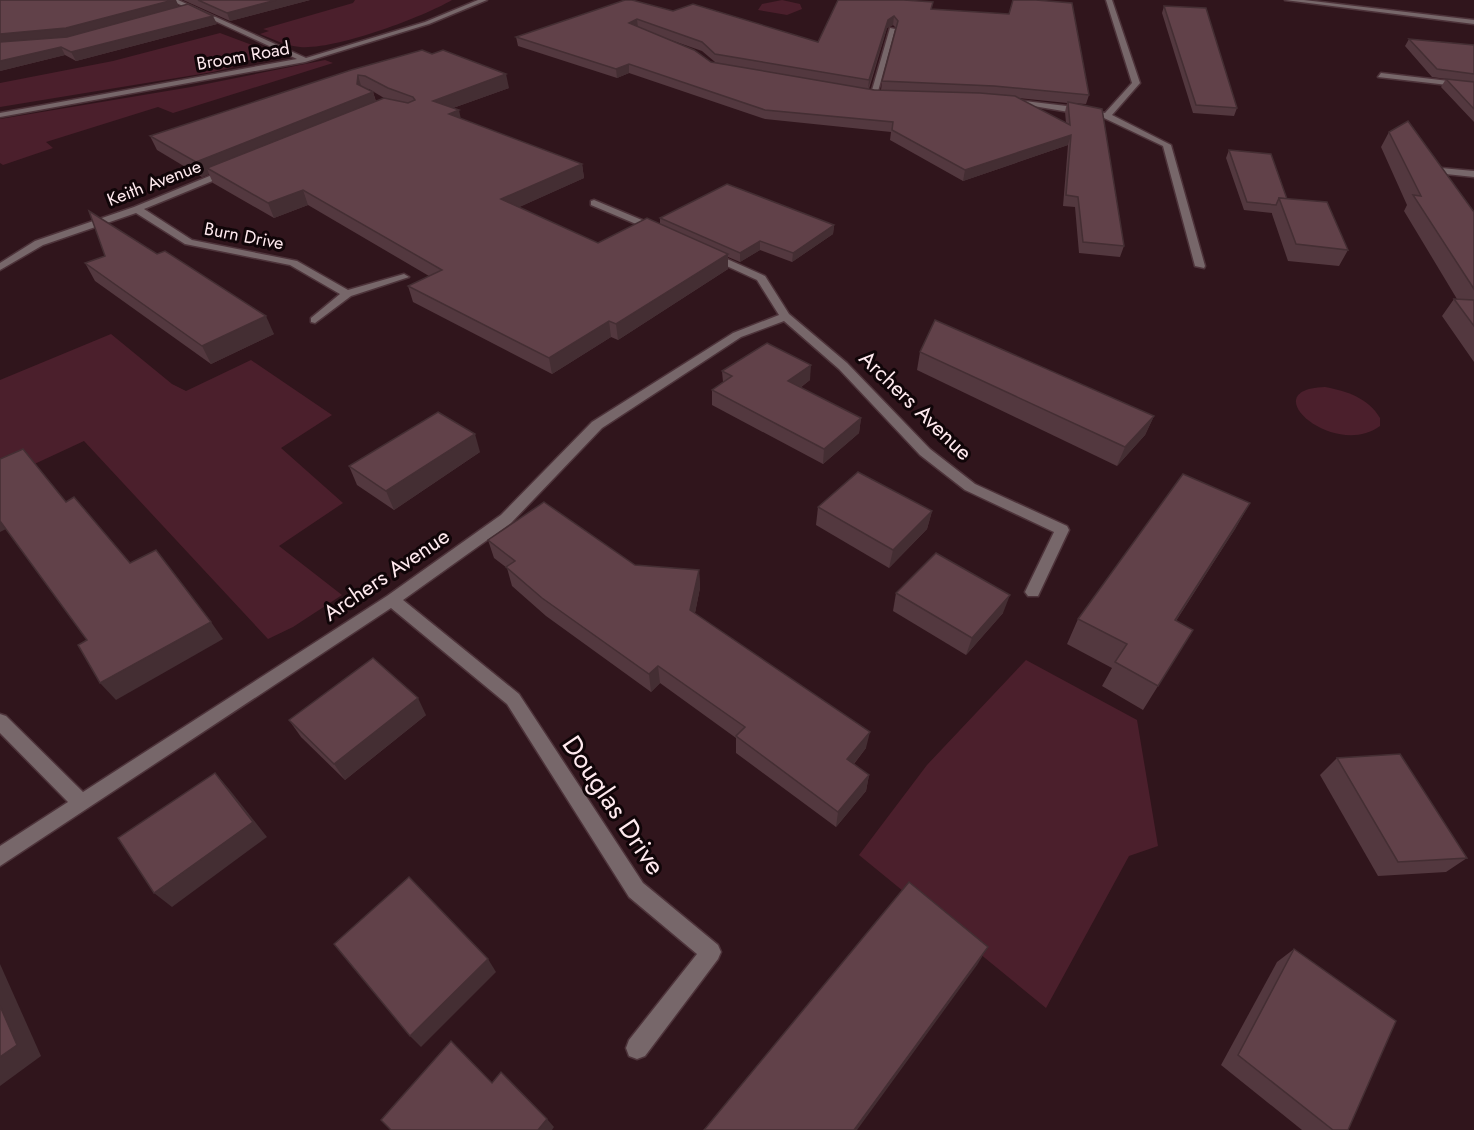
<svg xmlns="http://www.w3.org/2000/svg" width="1474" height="1130" viewBox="0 0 1474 1130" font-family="Jost,sans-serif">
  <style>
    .green { fill: #4b1f2c }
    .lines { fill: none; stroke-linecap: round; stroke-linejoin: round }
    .minor-casing { stroke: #4d333a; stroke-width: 3 }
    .minor { fill: #77676a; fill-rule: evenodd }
    .wall { fill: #53383f; fill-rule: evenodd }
    .shaded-wall { fill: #442e33 }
    .building { fill: #614149; stroke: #442e33; stroke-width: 1.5 }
    .labels { text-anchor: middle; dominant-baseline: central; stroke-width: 6; stroke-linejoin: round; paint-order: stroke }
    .far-street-label { font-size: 18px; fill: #ffeaef; stroke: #100508 }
    .street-label { font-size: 22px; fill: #ffeaef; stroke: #100508 }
    .near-street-label { font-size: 27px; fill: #ffeaef; stroke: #100508 }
  </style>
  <rect width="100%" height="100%" fill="#30151c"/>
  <g class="green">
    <path d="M355 0H452C421 18 335 50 300 47 286 46 273 39 260 34L269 31 263 29 353 3Z"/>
    <polygon points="782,0 800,4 802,9 787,15 758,10 762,4"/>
    <polygon points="220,33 260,48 259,56 234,67 213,72 0,107 0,83 113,61"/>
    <polygon points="325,60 333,63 173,113 158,107 46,142 53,148 3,165 0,163 0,119 191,87"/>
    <polygon points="111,334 172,384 186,391 251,360 332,415 281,448 343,503 279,546 342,595 293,627 268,639 84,441 0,480 0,380"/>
    <path d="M1325 387C1347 391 1368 398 1380 418V426C1334 460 1252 389 1325 387Z"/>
    <polygon points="1026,660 1137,720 1158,846 1129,856 1046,1008 859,855 927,765"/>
  </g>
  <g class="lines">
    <defs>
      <g id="minor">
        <polygon points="170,0 178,0 306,58 425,22 478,0 487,0 429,24 305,62 0,117 0,113 297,59"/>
        <polygon points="1106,0 1112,0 1140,83 1112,115 1171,145 1205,266 1204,268 1195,266 1163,146 1104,118 1004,101 1008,99 1075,107 1105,113 1132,83"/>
        <polygon points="1285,0 1304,0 1474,20 1474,24"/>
        <polygon points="890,28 895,29 877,95 870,97"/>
        <polygon points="1381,73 1474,84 1474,88 1378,77"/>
        <polygon points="1430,167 1474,171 1474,177 1427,172 1426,170"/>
        <polygon points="229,168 232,169 232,173 144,209 192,240 297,261 348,290 404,274 409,277 351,296 315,323 311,322 311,318 340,294 290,265 185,244 136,213 43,245 0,270 0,263 35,241 134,207"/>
        <polygon points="594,200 661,228 663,230 655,232 591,205 591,201"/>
        <polygon points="709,251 765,276 789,314 847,363 930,449 975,484 1067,526 1069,530 1038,596 1028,596 1025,592 1054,532 965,490 920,455 839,369 784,321 741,337 602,428 511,523 403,600 519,694 643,883 718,945 721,952 718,959 645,1056 637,1059 629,1056 626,1048 629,1040 697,954 629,897 507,704 391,608 0,866 0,846 68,802 0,733 0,714 6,716 83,792 387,596 501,515 592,422 733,333 779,315 757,280 705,256 705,252"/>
      </g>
    </defs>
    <use href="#minor" class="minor-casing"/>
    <use href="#minor" class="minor"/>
  </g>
  <g class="wall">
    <polygon points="0,0 179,7 217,24 76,61 65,55 0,71"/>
    <polygon points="183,0 310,0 230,21"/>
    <path d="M838 0 932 9 1089 95 1086 104 1070 103 1124 246 1120 257 1079 253 1075 207 1063 206 1068 145 963 181 890 140 891 132 765 119 629 73 617 78 518 46 516 37 673 11 818 42ZM893 25 896 28 882 81 881 90 869 89 887 28ZM662 37 702 51 715 62H711ZM1018 98 1067 103 1065 112 1066 123Z"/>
    <polygon points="1164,6 1237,108 1234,116 1193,113 1162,13"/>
    <polygon points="1409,39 1474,45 1474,122 1441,87 1446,79 1461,81 1432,77 1405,46"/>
    <path d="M351 70 509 88 453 108 461 119 582 164 584 178 519 207 598 243 660 224V218L834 225 833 234 792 262 760 250 740 262 728 257V269L618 340 611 337 552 374 413 302 408 286 429 276 308 205 274 218 213 183 209 174 202 177 157 150 150 136ZM367 89H369L384 98 376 101 373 92Z"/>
    <polygon points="1389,132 1474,212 1474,362 1442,316 1454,299 1457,299 1404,211 1407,205 1381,147"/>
    <polygon points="1229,150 1348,250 1339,266 1288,261 1272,214 1272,213 1244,210 1226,158"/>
    <polygon points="157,254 274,334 211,364 95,281 85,263"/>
    <polygon points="920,352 1154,416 1145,435 1117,466 917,370"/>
    <polygon points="722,371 810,380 800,388 861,418 859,433 823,464 712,405 712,390 723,382"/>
    <polygon points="480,452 394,510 357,485 349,466"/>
    <polygon points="1250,503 1235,529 1176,621 1193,630 1143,710 1102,686 1112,668 1067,644 1078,619"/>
    <polygon points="818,507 932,511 927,529 889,568 816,525"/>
    <polygon points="488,540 635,565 699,570 700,588 695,613 866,748 854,764 869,775 866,791 836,827 736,753 736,738 660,683 651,692 546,616 512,586 507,568 494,558"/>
    <polygon points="896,593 1003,613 966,655 893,611"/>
    <polygon points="426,715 345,780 301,737 289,720"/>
    <polygon points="1337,758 1467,858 1446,872 1378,876 1320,775"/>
    <polygon points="1294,949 1348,1130 1302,1130 1221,1065 1277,962"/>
  </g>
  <g class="shaded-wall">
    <polygon points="173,0 176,0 179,7 71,37 0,43 0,34"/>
    <polygon points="276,0 310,0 230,21 227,13"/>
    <polygon points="213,16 217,24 76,61 71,52"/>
    <polygon points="894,16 893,25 887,28 868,89 869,80 888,20"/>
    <polygon points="637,19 638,28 629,23"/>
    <polygon points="61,47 65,55 0,71 0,61"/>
    <polygon points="629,64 629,73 617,78 616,69"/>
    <polygon points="506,74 509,88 436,114 433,101"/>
    <polygon points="358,75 362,89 373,92 377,106 207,168 209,174 202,177 196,162 357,84"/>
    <polygon points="459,110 462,124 449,114"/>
    <polygon points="1071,135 1068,145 963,181 965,170"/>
    <polygon points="582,164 584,178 504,214 501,199"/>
    <polygon points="303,190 308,205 274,218 268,203"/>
    <polygon points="834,225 833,234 792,262 793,253"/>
    <polygon points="760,241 760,250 740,262 740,253"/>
    <polygon points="728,254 728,269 618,340 616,324"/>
    <polygon points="266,316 274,334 211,364 202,346"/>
    <polygon points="609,321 611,337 552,374 549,358"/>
    <polygon points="811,365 810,380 787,397 788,381"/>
    <polygon points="1154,416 1145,435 1117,466 1125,447"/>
    <polygon points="861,418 859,433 823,464 824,449"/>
    <polygon points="475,434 480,452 394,510 386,491"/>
    <polygon points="1250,503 1235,529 1160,645 1175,620"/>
    <polygon points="932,511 927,529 889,568 893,550"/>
    <polygon points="0,519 8,528 0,532"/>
    <polygon points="699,570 700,588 692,628 690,610"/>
    <polygon points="1010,595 1003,613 966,655 972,638"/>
    <polygon points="211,622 223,639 116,700 100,683"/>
    <polygon points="658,666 660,683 651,692 649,674"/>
    <polygon points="418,698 426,715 345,780 334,764"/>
    <polygon points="870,732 866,748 844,776 847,759"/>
    <polygon points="215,773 229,789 267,837 172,907 154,893"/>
    <polygon points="869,775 866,791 836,827 838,812"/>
    <polygon points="988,947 977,965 857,1130 854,1130"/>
    <polygon points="488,959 496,972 421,1047 410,1036"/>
    <polygon points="0,964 41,1056 0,1086"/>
    <polygon points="547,1119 554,1127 552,1130 538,1130"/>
  </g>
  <g class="building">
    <polygon points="0,0 173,0 66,28 0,34"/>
    <polygon points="198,0 276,0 227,13"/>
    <polygon points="625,0 632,0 673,11 693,4 818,42 838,0 904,0 933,2 931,9 1009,14 1013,0 1036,0 1072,3 1089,95 994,86 882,81 898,21 894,16 888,20 869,80 715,54 702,42 637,19 629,23 694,50 711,62 874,90 980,93 1015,96 1070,125 1068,102 1102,109 1124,246 1083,242 1078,197 1066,195 1071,135 965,170 892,130 893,122 765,110 629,64 616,69 516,37"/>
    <polygon points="188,4 213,16 71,52 61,47 0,61 0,42 67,37"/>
    <polygon points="1164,6 1206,8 1237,108 1196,105"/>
    <polygon points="1409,39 1474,45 1474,74 1437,69"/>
    <polygon points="422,50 432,54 443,50 506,74 433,101 459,110 449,114 582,164 501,199 598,243 647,218 728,254 616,324 609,321 549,358 408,286 442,270 303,190 268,203 207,168 384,98 408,103 415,100 413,97 388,88 365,76 358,75 357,84 373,92 196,162 150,136 351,70"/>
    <polygon points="1446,79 1474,82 1474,109"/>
    <polygon points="1408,121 1474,212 1474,289 1413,195 1421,196 1389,132"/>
    <polygon points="1229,150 1271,154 1287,199 1279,198 1276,205 1247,202"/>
    <polygon points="727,184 834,225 793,253 760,241 740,253 660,218"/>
    <polygon points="1279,198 1327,202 1348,250 1296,244"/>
    <polygon points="89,211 157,254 165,251 266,316 202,346 85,263 105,256"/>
    <polygon points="1454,299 1474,300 1474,326"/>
    <polygon points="935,320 1154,416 1125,447 920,352"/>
    <polygon points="767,343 811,365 788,381 861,418 824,449 712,390 732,376 722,371"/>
    <polygon points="438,412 475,434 386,491 349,466"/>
    <polygon points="23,449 66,502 74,497 130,563 156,550 211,622 100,683 78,645 87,640 0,521 0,459"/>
    <polygon points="858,472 932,511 893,550 818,507"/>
    <polygon points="1183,474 1250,503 1175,620 1193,630 1158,686 1115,662 1127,644 1078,619"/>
    <polygon points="544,502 635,565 699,570 690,610 870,732 847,759 869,775 838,812 736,736 745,727 658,666 649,674 542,598 506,567 515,561 488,540"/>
    <polygon points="936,553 1010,595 972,638 896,593"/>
    <polygon points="373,658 418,698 334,764 289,720"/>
    <polygon points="1400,754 1467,858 1398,862 1337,758"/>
    <polygon points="215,773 253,822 154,893 118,838"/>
    <polygon points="409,877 488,959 410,1036 334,944"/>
    <polygon points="909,882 988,947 854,1130 704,1130"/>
    <polygon points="1294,949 1396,1021 1348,1130 1333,1130 1238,1055"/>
    <polygon points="0,1006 17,1045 0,1057"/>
    <polygon points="451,1041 492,1083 501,1072 547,1119 538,1130 391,1130 381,1120"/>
  </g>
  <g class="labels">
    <g class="far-street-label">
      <text transform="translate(243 56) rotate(-10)">Broom Road</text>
      <text transform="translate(154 183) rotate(-21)">Keith Avenue</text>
      <text transform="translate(244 236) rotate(11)">Burn Drive</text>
    </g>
    <g class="street-label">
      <text transform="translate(916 405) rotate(44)">Archers Avenue</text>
      <text transform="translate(386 574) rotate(-34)">Archers Avenue</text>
    </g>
    <g class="near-street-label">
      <text transform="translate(614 805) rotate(56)">Douglas Drive</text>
    </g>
  </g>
</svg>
